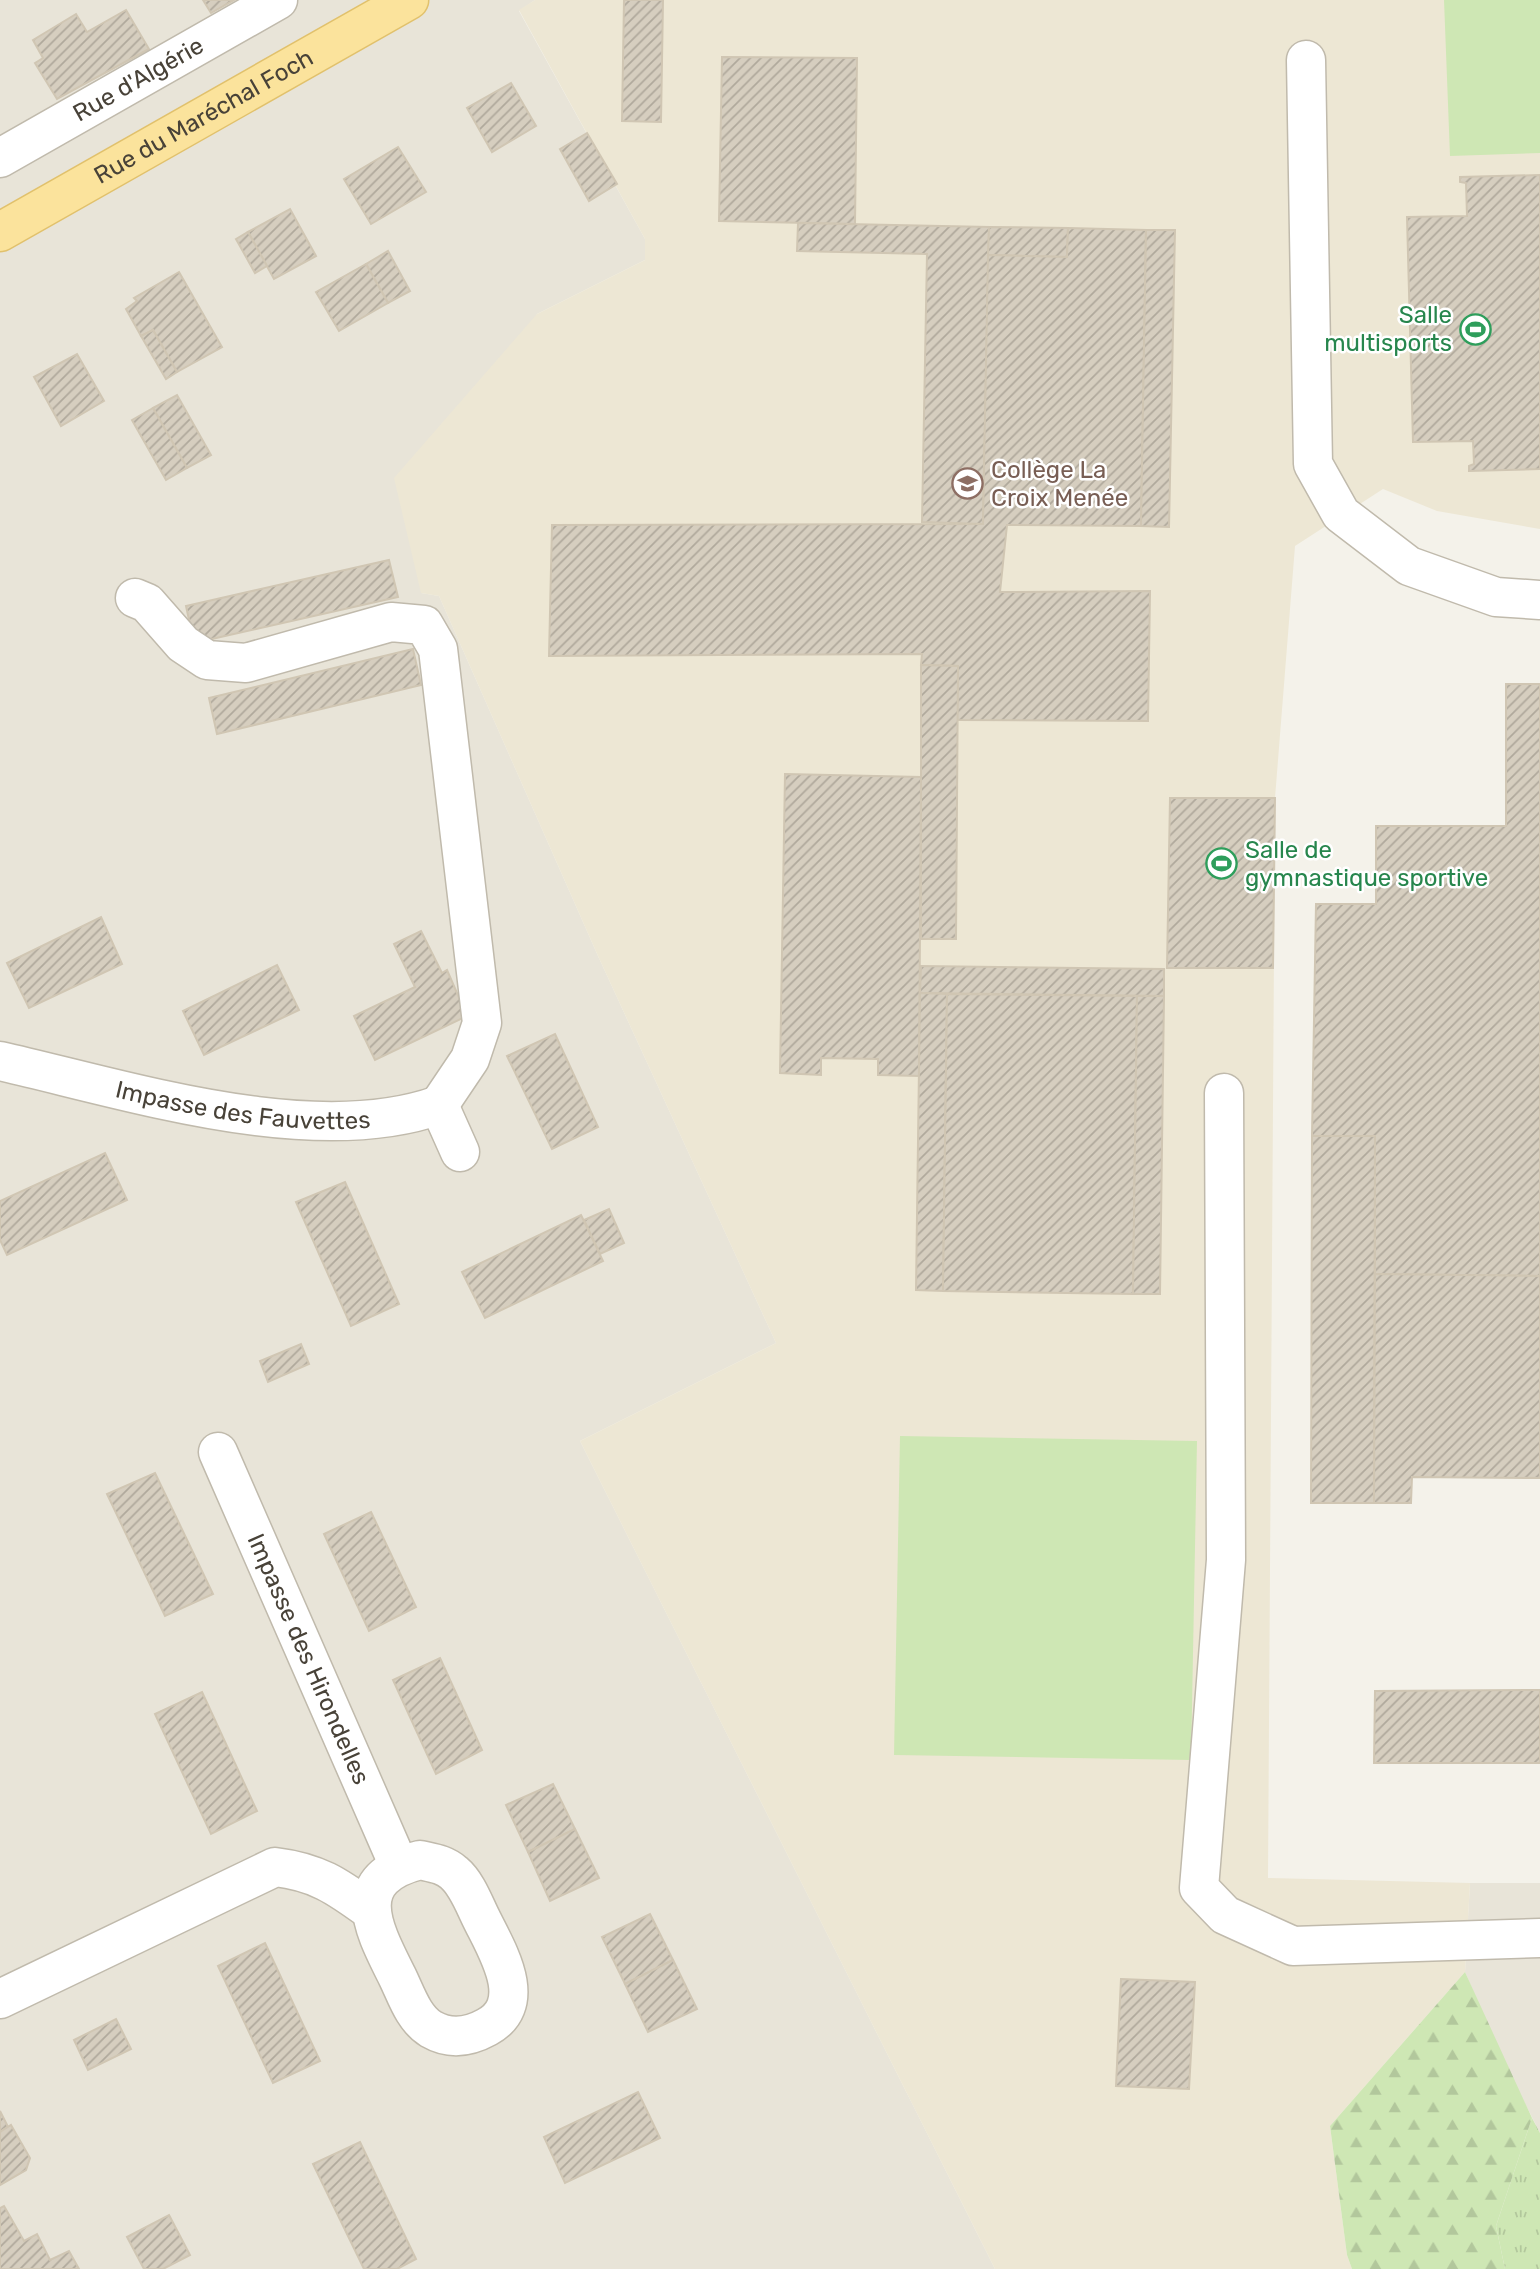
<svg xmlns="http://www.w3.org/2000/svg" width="1540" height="2269" viewBox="0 0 1540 2269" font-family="Rubik,sans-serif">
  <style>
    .residential { fill: #e8e4d8 }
    .education { fill: #ede7d4 }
    .grass { fill: url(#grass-tufts) }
    .forest { fill: url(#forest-firs) }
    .garden { fill: #cee7b4 }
    .building { fill: url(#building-hatch); stroke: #d0c6b3; stroke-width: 2 }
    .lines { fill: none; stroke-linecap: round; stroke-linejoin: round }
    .minor-casing { stroke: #c0baac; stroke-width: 41 }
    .major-casing { stroke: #e1c16c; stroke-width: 41 }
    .minor { stroke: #fff; stroke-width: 38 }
    .major { stroke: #fbe39c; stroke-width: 38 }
    .labels { text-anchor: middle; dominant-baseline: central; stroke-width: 5; stroke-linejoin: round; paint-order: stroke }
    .street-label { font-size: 24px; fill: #484238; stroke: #fff }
    .leisure-label { font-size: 24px; fill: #27864d; stroke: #fff; text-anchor: end }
    .education-label { font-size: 24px; fill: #785e54; stroke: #fff; text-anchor: start }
  </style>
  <defs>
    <pattern id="grass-tufts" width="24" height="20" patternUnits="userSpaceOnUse" patternTransform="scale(1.75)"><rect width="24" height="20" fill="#cee7b4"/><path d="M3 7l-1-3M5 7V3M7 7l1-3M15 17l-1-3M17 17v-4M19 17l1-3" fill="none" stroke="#b2c79c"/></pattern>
    <pattern id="forest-firs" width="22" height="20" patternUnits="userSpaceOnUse" patternTransform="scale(1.75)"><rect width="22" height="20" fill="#cee7b4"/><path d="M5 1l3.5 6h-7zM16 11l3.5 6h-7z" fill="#b2c79c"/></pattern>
    <pattern id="building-hatch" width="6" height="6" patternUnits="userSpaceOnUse" patternTransform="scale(1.75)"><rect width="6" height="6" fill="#d6cebf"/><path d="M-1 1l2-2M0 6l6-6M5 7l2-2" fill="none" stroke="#b0a99c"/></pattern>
  </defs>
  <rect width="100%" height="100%" fill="#f4f2ea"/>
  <g class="residential">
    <polygon points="0,0 535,0 519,11 645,239 645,260 537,314 421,593 439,596 598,956 776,1343 580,1441 995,2269 0,2269"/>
    <polygon points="1470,1883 1540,1883 1540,2133 1505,2064 1465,1972"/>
  </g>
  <polygon class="education" points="535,0 1540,0 1540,529 1437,511 1383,489 1295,546 1275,798 1268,1878 1470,1883 1465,1972 1330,2126 1347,2255 1352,2269 995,2269 580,1441 776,1343 598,956 439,596 421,593 394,478 537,314 645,260 645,239 519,10"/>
  <polygon class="grass" points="1532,2118 1540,2133 1540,2269 1505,2269 1496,2226"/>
  <polygon class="forest" points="1465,1972 1532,2118 1496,2226 1505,2269 1352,2269 1347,2255 1330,2126"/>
  <g class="garden">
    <polygon points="1444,0 1540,0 1540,153 1450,156"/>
    <polygon points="900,1436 1197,1441 1191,1760 894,1755"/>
  </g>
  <g class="building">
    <polygon points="203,0 234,0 211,13"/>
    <polygon points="624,0 663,0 661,122 622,121"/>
    <polygon points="126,10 149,49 57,99 35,63 43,58 33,40 76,14 87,32"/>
    <polygon points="722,57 857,58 855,224 719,221"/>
    <polygon points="511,83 536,126 492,152 467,108"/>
    <polygon points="587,133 617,184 589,201 560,149"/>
    <polygon points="398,147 426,192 371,224 344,179"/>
    <polygon points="1540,175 1540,469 1469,471 1469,466 1474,464 1473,441 1413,442 1407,217 1467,216 1466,183 1460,182 1460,177"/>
    <polygon points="290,209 316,256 274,279 248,232"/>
    <polygon points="798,223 989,227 983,524 922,522 927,254 797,251"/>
    <polygon points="989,227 1068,228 1067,257 988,255"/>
    <polygon points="1068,228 1146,230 1141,526 1007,525 1000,592 1150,591 1148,721 957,720 958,666 921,665 922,654 549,656 552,525 983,524 988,255 1067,257"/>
    <polygon points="1146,230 1175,230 1169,527 1141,526"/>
    <polygon points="248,232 267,266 255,273 236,239"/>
    <polygon points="388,251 410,291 388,303 366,264"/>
    <polygon points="366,264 388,303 339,331 316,292"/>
    <polygon points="179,272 222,347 177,372 153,330 141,336 126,309 137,301 134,298"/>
    <polygon points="153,330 177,372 166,379 141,336"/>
    <polygon points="77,354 104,401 61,426 34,377"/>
    <polygon points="177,395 211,455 187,468 153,408"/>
    <polygon points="153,408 187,468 166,480 132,420"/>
    <polygon points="389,560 398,597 194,643 186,606"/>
    <polygon points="413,649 421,685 217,734 209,698"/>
    <polygon points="921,665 958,666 956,939 921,939"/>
    <polygon points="1506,684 1540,684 1540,1276 1375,1274 1375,1136 1312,1136 1316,904 1376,904 1376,826 1506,826"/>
    <polygon points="785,774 921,777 919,1076 878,1075 878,1059 821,1058 821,1075 780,1073"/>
    <polygon points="1170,798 1275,798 1273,968 1167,968"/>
    <polygon points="101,917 122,964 29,1008 7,963"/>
    <polygon points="421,931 442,973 447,970 467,1016 375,1060 354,1016 415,987 394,944"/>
    <polygon points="277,965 299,1010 204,1055 183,1011"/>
    <polygon points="921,966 1164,969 1164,996 920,993"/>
    <polygon points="920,993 947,994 943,1291 916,1290"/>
    <polygon points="947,994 1137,996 1133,1294 943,1291"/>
    <polygon points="1137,996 1164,996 1160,1294 1133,1294"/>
    <polygon points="555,1034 598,1127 552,1149 507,1056"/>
    <polygon points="1312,1136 1375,1136 1374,1503 1311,1503"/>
    <polygon points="105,1153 127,1200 7,1255 0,1240 0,1201"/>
    <polygon points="345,1182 399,1304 351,1326 296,1202"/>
    <polygon points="609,1209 624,1243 600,1254 584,1220"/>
    <polygon points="581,1215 603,1261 485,1318 462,1272"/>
    <polygon points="1375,1274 1540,1276 1540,1478 1412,1477 1411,1503 1374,1503"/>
    <polygon points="301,1344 309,1364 268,1382 260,1361"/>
    <polygon points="155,1473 213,1594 165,1616 107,1494"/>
    <polygon points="371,1512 416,1607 369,1631 324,1534"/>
    <polygon points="440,1658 482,1750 436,1774 393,1680"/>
    <polygon points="1540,1690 1540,1763 1374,1763 1375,1691"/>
    <polygon points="202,1692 257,1811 211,1834 155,1714"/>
    <polygon points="553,1784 575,1829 528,1852 506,1805"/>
    <polygon points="575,1829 599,1878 550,1901 528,1852"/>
    <polygon points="650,1914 673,1960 625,1984 602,1937"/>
    <polygon points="265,1943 320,2061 273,2083 218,1966"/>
    <polygon points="673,1960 697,2009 648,2032 625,1984"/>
    <polygon points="1121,1979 1195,1982 1189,2089 1116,2086"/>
    <polygon points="116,2019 131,2049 88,2070 74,2040"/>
    <polygon points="638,2092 660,2138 565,2183 544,2137"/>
    <polygon points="0,2111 8,2127 0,2132"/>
    <polygon points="11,2125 30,2158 26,2170 0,2185 0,2132"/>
    <polygon points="360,2142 416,2259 397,2269 364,2269 313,2164"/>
    <polygon points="4,2206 24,2241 37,2234 50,2260 69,2251 79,2269 0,2269 0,2208"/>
    <polygon points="169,2215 190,2255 163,2269 144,2269 127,2237"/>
  </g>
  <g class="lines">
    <defs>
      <g id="minor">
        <polyline points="1306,60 1313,464 1341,514 1409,566 1496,597 1540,600"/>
        <path id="s1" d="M0 158 278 0"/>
        <polyline points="135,598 147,603 183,644 207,660 246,663 391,622 424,625 438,649 482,1023 470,1059 439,1105"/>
        <path id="s2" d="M0 1061C128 1090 313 1150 439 1105L460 1152"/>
        <polyline points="1224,1093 1226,1560 1199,1888 1225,1915 1293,1946 1540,1938"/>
        <path id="s3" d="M218 1452 399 1866"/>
        <path d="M420 1860C433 1863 444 1864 454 1873 467 1884 474 1904 481 1918 496 1949 531 2003 487 2027 469 2037 450 2040 431 2029 413 2018 406 1994 397 1976 373 1928 346 1879 420 1860Z"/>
        <path d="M0 1999 275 1867C317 1872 337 1886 370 1910"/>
      </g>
      <g id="major">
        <path id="s4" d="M0 232 409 0"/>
      </g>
    </defs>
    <use href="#minor" class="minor-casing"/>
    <use href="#major" class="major-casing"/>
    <use href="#minor" class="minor"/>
    <use href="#major" class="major"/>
  </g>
  <defs>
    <symbol id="stadium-ring" viewBox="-11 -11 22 22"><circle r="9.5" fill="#fff" stroke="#2e9e5b" stroke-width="1.5"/><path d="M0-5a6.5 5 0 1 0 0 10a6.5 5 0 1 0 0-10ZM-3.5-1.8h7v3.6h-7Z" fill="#2e9e5b"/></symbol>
    <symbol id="school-ring" viewBox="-11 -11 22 22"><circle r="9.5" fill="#fff" stroke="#8d6e63" stroke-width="1.5"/><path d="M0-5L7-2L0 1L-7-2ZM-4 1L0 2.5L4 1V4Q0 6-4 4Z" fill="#8d6e63"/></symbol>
  </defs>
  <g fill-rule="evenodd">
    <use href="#stadium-ring" x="1458" y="312" width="35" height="35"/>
    <use href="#school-ring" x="950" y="466" width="35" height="35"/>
    <use href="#stadium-ring" x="1204" y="846" width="35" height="35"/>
  </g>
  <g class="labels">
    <g class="street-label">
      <text stroke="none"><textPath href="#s1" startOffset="159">Rue d'Algérie</textPath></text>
      <text stroke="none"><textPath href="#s4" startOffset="234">Rue du Maréchal Foch</textPath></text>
      <text stroke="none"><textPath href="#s2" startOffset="248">Impasse des Fauvettes</textPath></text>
      <text stroke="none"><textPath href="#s3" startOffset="226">Impasse des Hirondelles</textPath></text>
    </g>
    <g class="leisure-label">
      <text x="1452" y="315">Salle<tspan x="1452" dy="28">multisports</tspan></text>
      <text x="1245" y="850" text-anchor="start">Salle de<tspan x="1245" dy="28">gymnastique sportive</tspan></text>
    </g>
    <g class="education-label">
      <text x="991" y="470">Collège La<tspan x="991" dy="28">Croix Menée</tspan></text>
    </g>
  </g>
</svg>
